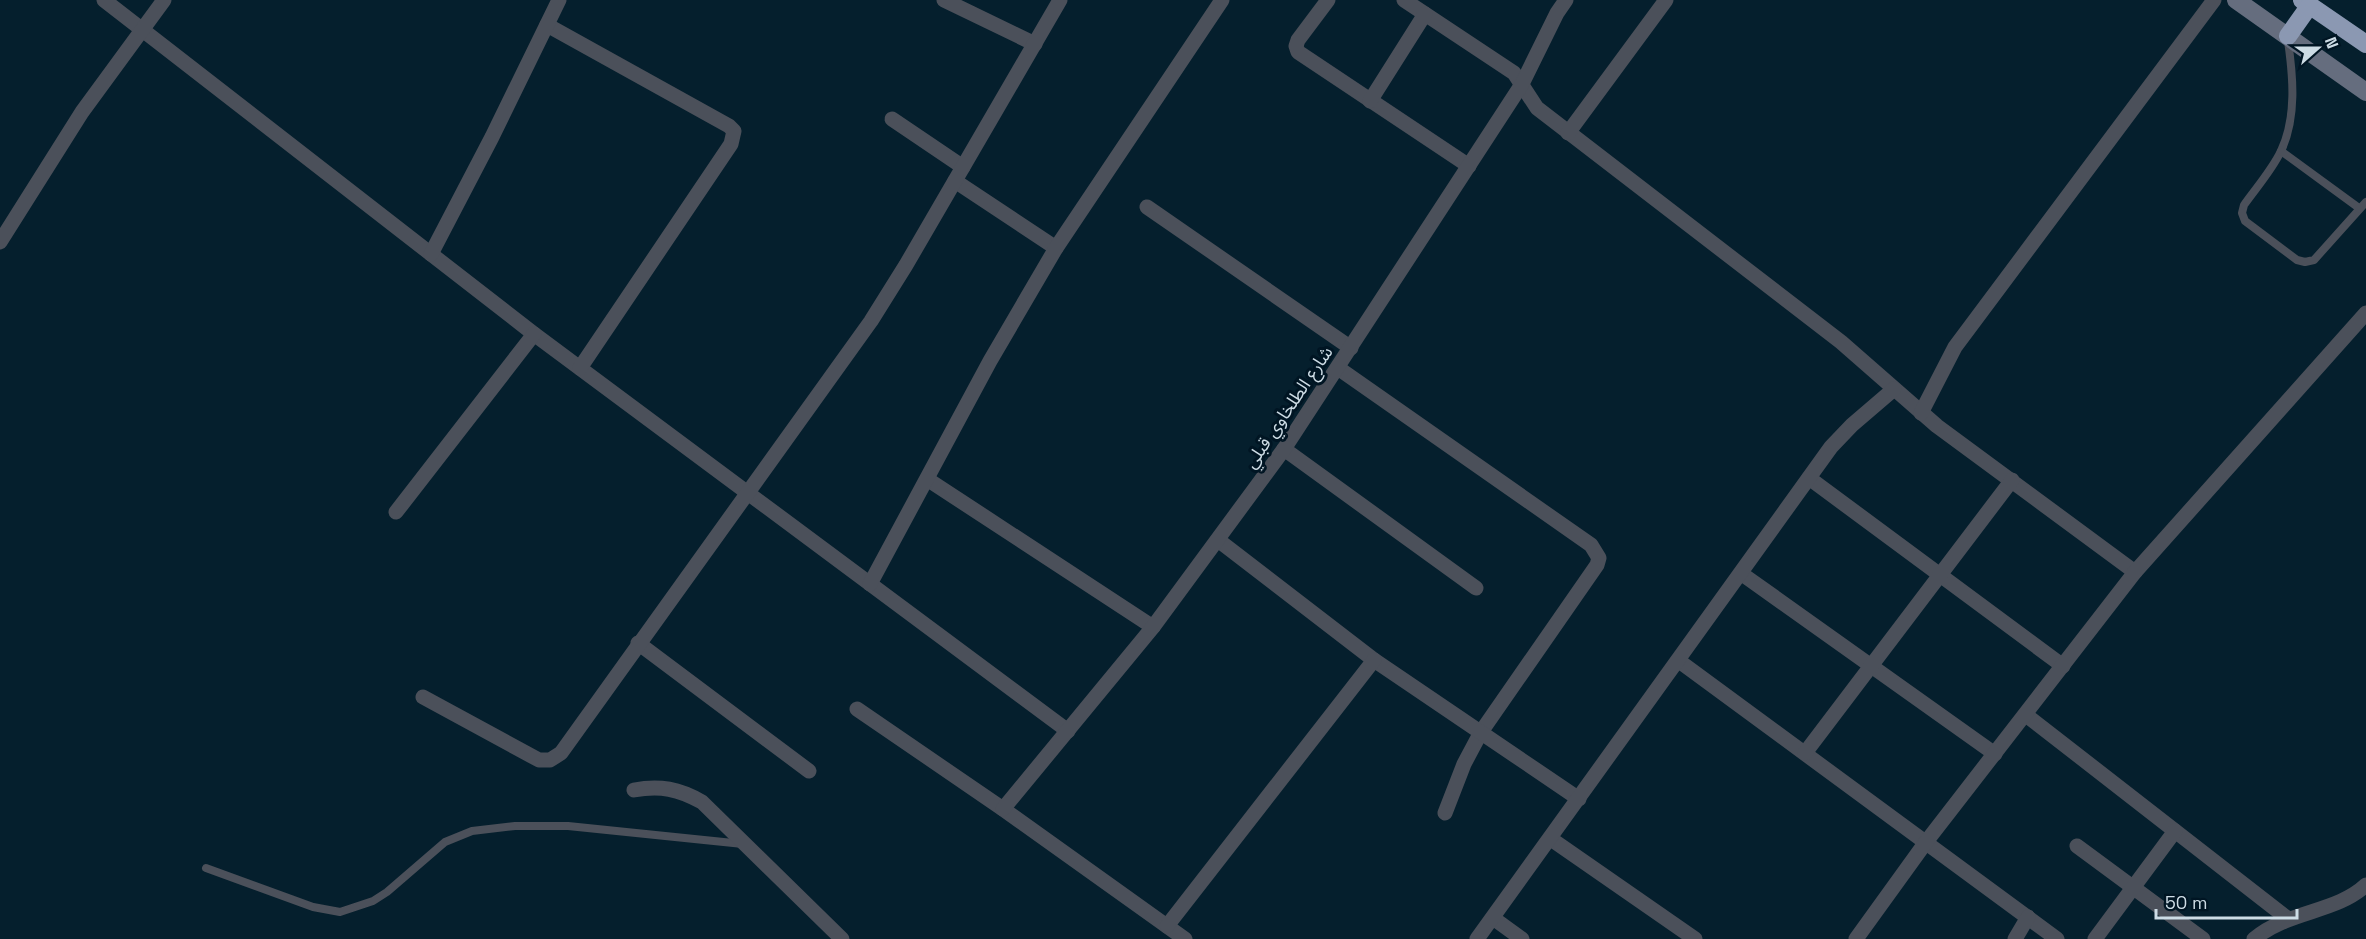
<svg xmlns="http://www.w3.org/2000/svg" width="2366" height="939" viewBox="0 0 2366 939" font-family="'Space Grotesk','Noto Sans Arabic',sans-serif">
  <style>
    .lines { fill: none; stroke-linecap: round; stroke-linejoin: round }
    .lane { stroke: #4b505a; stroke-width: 8 }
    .street { stroke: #4b505a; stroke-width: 15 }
    .secondary { stroke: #656d7e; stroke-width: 18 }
    .highway { stroke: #8b98b2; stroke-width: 18 }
    .labels { text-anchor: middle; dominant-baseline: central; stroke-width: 6; stroke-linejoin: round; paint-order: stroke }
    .street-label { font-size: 18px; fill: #cddce5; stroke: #001523 }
  </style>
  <rect width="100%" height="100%" fill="#051f2d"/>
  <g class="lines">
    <g class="lane">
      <path d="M2288 41C2293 76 2297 117 2281 151 2272 170 2256 188 2244 205L2242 213 2245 221 2297 260 2305 262 2314 260 2366 202"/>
      <polyline points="2281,151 2359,208"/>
      <polyline points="206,868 313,907 340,912 373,901 387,892 445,842 472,831 515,826 568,826 743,844"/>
    </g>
    <g class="street">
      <polyline points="104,0 534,334 1068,731"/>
      <polyline points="944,0 1035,44"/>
      <polyline points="1328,0 1298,40 1296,46 1298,52 1469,166"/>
      <polyline points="1404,0 1514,73 1537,108 1841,342 1937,426 2135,572"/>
      <polyline points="547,25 729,126 734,131 731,144 580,368"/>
      <polyline points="1370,101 1425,14"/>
      <polyline points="892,119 963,167"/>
      <polyline points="1568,133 1666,0"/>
      <polyline points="955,181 1056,248"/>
      <polyline points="1147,207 1351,348"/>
      <polyline points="0,242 82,112 164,0"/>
      <polyline points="431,254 492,137 559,0"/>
      <polyline points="1338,368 1591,545 1599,558 1597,565 1481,732 1464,764 1445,813"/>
      <polyline points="1921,413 1955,347 2214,0"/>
      <polyline points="1284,449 1476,588"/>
      <polyline points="1809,478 2063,666"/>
      <polyline points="927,479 1153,627"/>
      <polyline points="396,512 534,334"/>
      <polyline points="1218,540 1374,660 1579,799"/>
      <polyline points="1742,574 1995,754"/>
      <polyline points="870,584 990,361 1056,248 1222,0"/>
      <polyline points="638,643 809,771"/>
      <polyline points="1679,661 2057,939"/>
      <polyline points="423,697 539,760 550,760 561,753 871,321 906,265 1060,0"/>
      <polyline points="857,709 1003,809 1185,939"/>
      <polyline points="2026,715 2287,918"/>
      <polyline points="1805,753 2012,480"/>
      <path d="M634 790C660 785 679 789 702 802L842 939"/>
      <polyline points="1003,809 1153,627 1284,449 1522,84 1557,13 1566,0"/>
      <polyline points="1551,839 1695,939"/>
      <polyline points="2077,846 2203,939"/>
      <polyline points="1493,918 1522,939"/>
      <polyline points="1167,926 1374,660"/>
      <polyline points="1477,939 1831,447 1852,425 1894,389"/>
      <polyline points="1856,939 1926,842 2135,572 2366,313"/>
      <polyline points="2015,939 2028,917"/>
      <polyline points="2095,939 2175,831"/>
      <path d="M2254 939C2289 910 2336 913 2366 885"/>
    </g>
    <polyline class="secondary" points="2236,0 2366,92"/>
    <g class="highway">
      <polyline points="2302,0 2366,44"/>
      <polyline points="2288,36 2310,5"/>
    </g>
  </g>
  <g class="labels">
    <g class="street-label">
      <text transform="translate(1288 407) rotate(-56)">شارع الطلخاوي قبلي</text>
    </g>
  </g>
  <g transform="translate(2318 48) rotate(69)" stroke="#001523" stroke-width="4.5" paint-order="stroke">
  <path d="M0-4.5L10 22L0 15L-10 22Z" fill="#cddce5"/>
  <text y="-9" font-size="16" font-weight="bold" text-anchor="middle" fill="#cddce5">N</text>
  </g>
  <path d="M2156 909v9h141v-9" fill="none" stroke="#cddce5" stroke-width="3"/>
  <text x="2165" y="909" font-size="18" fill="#cddce5" stroke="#001523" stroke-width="4.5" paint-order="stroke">50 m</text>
</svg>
